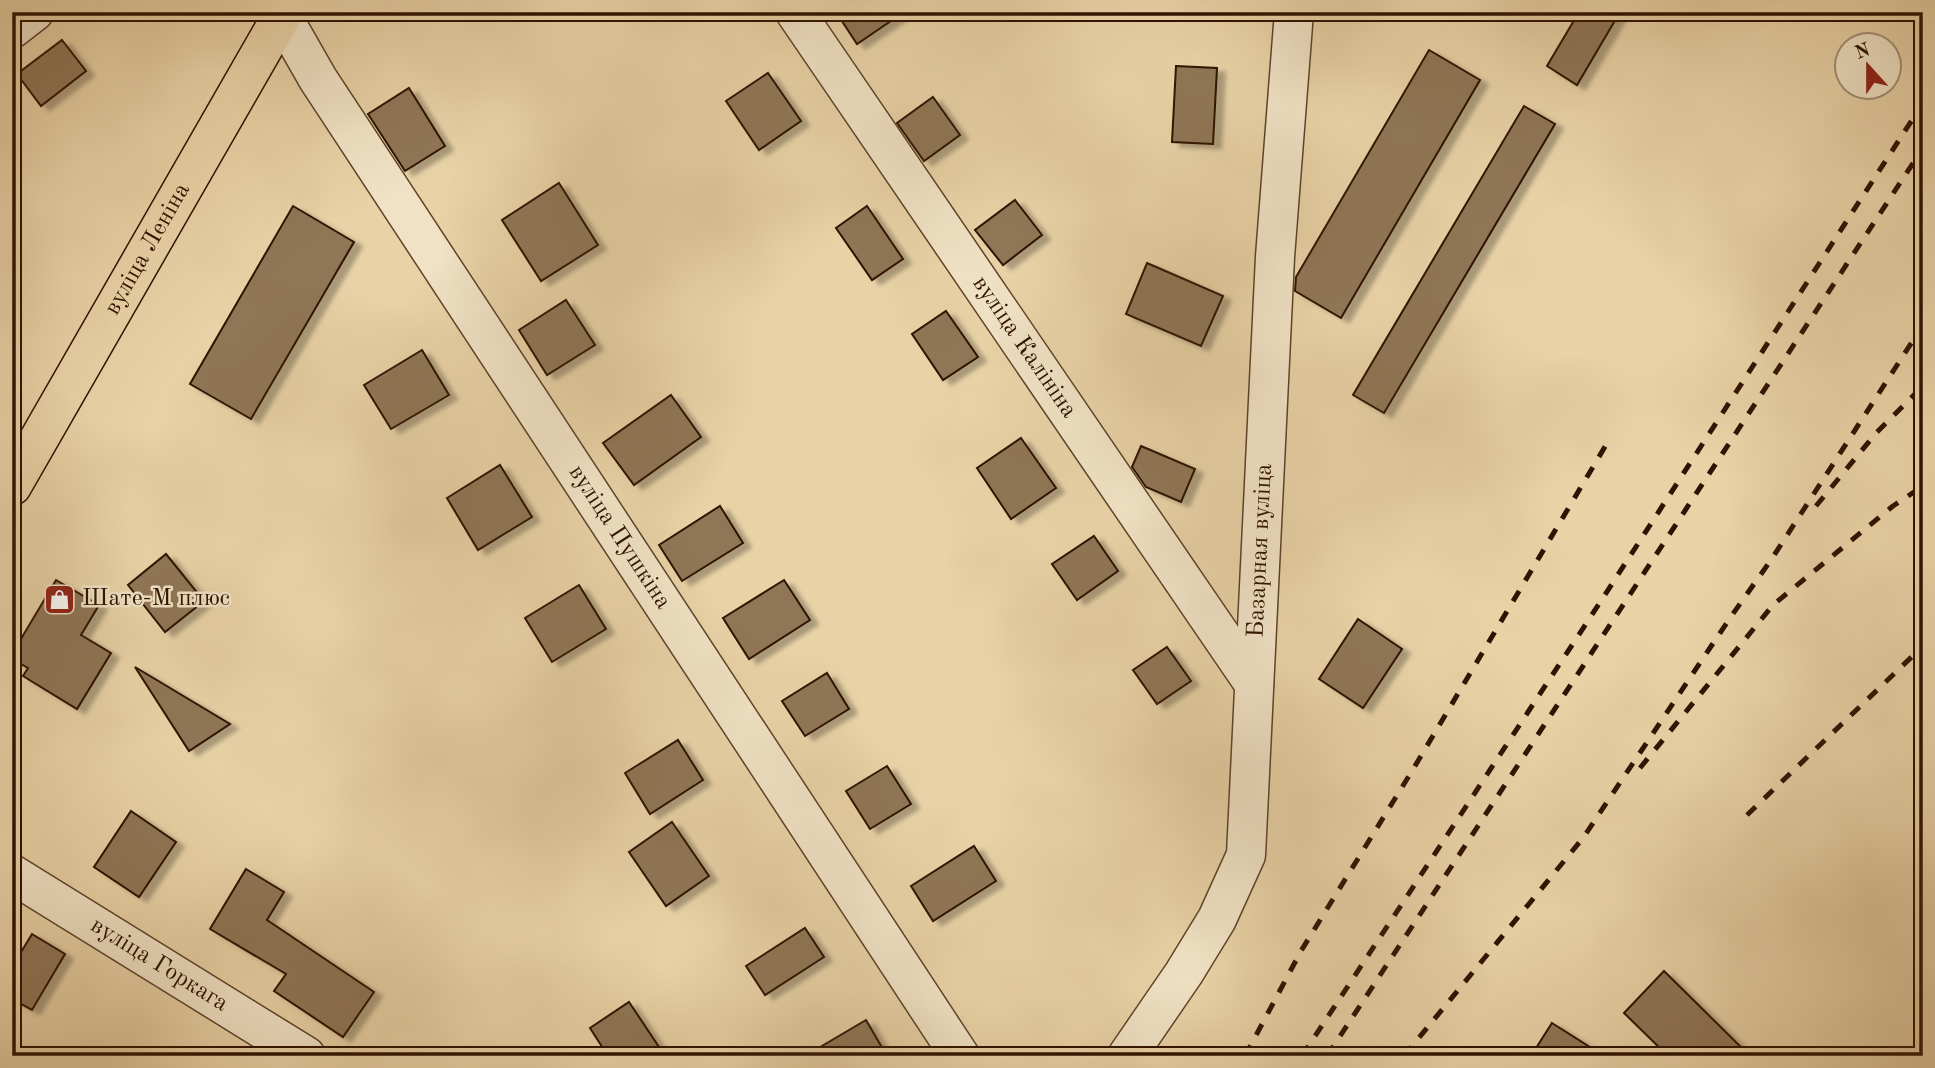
<svg xmlns="http://www.w3.org/2000/svg" width="1935" height="1068" viewBox="0 0 1935 1068" font-family="'Old Standard TT',serif">
  <style>
    .building { fill: #8f7657; stroke: #2f1201; stroke-width: 2; filter: url(#shadow) }
    .lines { fill: none; stroke-linecap: round; stroke-linejoin: round }
    .minor-casing { stroke: #5d422a; stroke-width: 41 }
    .major-casing { stroke: #2f1201; stroke-width: 41 }
    .minor { stroke: #f0e2c5; stroke-width: 38 }
    .major { stroke: #e8d2a6; stroke-width: 38 }
    .rail { stroke: #2f1201; stroke-width: 5; stroke-dasharray: 12 12; stroke-linecap: butt }
    .labels { text-anchor: middle; dominant-baseline: central; stroke-width: 5; stroke-linejoin: round; paint-order: stroke }
    .street-label { font-size: 24px; fill: #2f1201; stroke: #f0e2c5 }
    .poi-label { font-size: 24px; fill: #2f1201; stroke: #f0e2c5; text-anchor: start }
  </style>
  <defs>
    <filter id="shadow"><feDropShadow dx="8" dy="4.5" stdDeviation="2" flood-color="#0004"/></filter>
  </defs>
  <rect width="100%" height="100%" fill="#e8d2a6"/>
  <filter id="stains"><feTurbulence type="fractalNoise" baseFrequency=".00286" numOctaves="4"/><feColorMatrix values="0 0 0 0 .2 0 0 0 0 .09 0 0 0 0 .02 0 0 0 .5 -.17"/></filter>
  <radialGradient id="worn" r=".72"><stop offset=".6" stop-color="#630" stop-opacity="0"/><stop offset="1" stop-color="#630" stop-opacity=".3"/></radialGradient>
  <g class="building">
    <polygon points="836,12 904,12 857,44"/>
    <polygon points="1579,12 1620,12 1577,85 1547,66"/>
    <polygon points="62,40 86,71 41,106 17,74"/>
    <polygon points="1429,50 1480,80 1341,318 1295,291 1296,277"/>
    <polygon points="1176,66 1217,68 1213,144 1172,142"/>
    <polygon points="768,73 801,121 759,150 726,101"/>
    <polygon points="409,88 445,146 405,171 368,114"/>
    <polygon points="933,97 960,135 924,161 897,123"/>
    <polygon points="1524,106 1555,124 1384,413 1353,395"/>
    <polygon points="559,183 598,245 541,281 502,220"/>
    <polygon points="1015,200 1042,235 1003,265 975,230"/>
    <polygon points="293,206 354,242 251,419 190,384"/>
    <polygon points="867,206 903,259 872,280 836,228"/>
    <polygon points="1147,263 1223,296 1201,346 1126,314"/>
    <polygon points="566,300 595,345 547,375 519,330"/>
    <polygon points="946,311 978,357 943,380 912,334"/>
    <polygon points="422,350 449,395 391,429 364,385"/>
    <polygon points="671,395 701,437 634,485 603,443"/>
    <polygon points="1021,438 1056,488 1011,519 977,468"/>
    <polygon points="1141,446 1195,469 1181,502 1146,487 1132,467"/>
    <polygon points="500,465 532,517 478,550 447,498"/>
    <polygon points="720,506 743,543 682,581 659,545"/>
    <polygon points="1094,536 1118,571 1077,600 1052,564"/>
    <polygon points="166,554 204,601 165,632 128,585"/>
    <polygon points="56,580 99,605 81,635 111,653 77,709 23,676 28,668 12,659 12,654"/>
    <polygon points="784,580 810,620 749,659 723,618"/>
    <polygon points="579,585 606,629 552,662 525,618"/>
    <polygon points="1358,619 1402,649 1363,708 1319,679"/>
    <polygon points="1167,647 1191,681 1157,704 1133,670"/>
    <polygon points="135,667 230,724 189,751"/>
    <polygon points="827,673 849,709 805,736 782,701"/>
    <polygon points="678,740 703,780 650,814 625,773"/>
    <polygon points="887,766 911,804 870,829 846,791"/>
    <polygon points="131,811 176,842 139,897 94,867"/>
    <polygon points="672,822 709,876 666,906 629,852"/>
    <polygon points="974,846 996,881 933,921 911,886"/>
    <polygon points="246,869 284,892 267,920 374,992 343,1037 274,991 286,974 210,929"/>
    <polygon points="805,928 824,957 765,995 746,966"/>
    <polygon points="32,934 65,954 32,1010 12,999 12,967"/>
    <polygon points="1664,971 1750,1056 1668,1056 1624,1013"/>
    <polygon points="629,1002 665,1056 608,1056 590,1028"/>
    <polygon points="866,1020 887,1056 805,1056"/>
    <polygon points="1552,1023 1604,1056 1531,1056"/>
  </g>
  <g class="lines">
    <defs>
      <g id="minor">
        <path id="s1" d="M795 12 1254 684"/>
        <path id="s2" d="M282 16 318 79 960 1056"/>
        <polyline points="12,29 34,12"/>
        <path id="s3" d="M12 874 306 1056"/>
        <path id="s4" d="M1127 1056 1184 973 1217 919 1246 855 1275 257 1294 12"/>
      </g>
      <g id="major">
        <path id="s5" d="M12 486 284 12"/>
      </g>
    </defs>
    <use href="#minor" class="minor-casing"/>
    <use href="#major" class="major-casing"/>
    <use href="#minor" class="minor"/>
    <use href="#major" class="major"/>
    <g class="rail">
      <polyline points="1816,506 1877,432 1923,386"/>
      <polyline points="1640,768 1773,605 1893,506 1923,486"/>
      <polyline points="1747,815 1923,646"/>
      <polyline points="1245,1056 1301,951 1412,771 1606,445"/>
      <polyline points="1302,1056 1599,604 1923,103"/>
      <polyline points="1327,1056 1923,148"/>
      <polyline points="1404,1056 1583,838 1730,618 1771,560 1923,325"/>
    </g>
  </g>
  <defs>
    <symbol id="shop-square" viewBox="-11 -11 22 22"><rect x="-9" y="-9" width="18" height="18" rx="4" fill="#8f2418" stroke="#f0e2c5"/><path d="M-5-2.5h2.3a2.7 3.5 0 0 1 5.4 0H5L5.5 6h-11ZM-1.5-2.5h3a1.5 2.3 0 0 0-3 0Z" fill="#fff"/></symbol>
  </defs>
  <g fill-rule="evenodd">
    <use href="#shop-square" x="42" y="582" width="35" height="35"/>
  </g>
  <g class="labels">
    <g class="street-label">
      <text stroke="none"><textPath href="#s5" startOffset="273">вуліца Леніна</textPath></text>
      <text stroke="none"><textPath href="#s1" startOffset="406">вуліца Калініна</textPath></text>
      <text stroke="none"><textPath href="#s2" startOffset="621">вуліца Пушкіна</textPath></text>
      <text stroke="none"><textPath href="#s4" startOffset="539">Базарная вуліца</textPath></text>
      <text stroke="none"><textPath href="#s3" startOffset="173">вуліца Горкага</textPath></text>
    </g>
    <g class="poi-label">
      <text x="82" y="599">Шате-М плюс</text>
    </g>
  </g>
  <rect width="1935" height="1068" fill="none" stroke="#e8d2a6" stroke-width="42"/>
  <rect x="14" y="14" width="1907" height="1040" fill="none" stroke="#2f1201" stroke-width="3.5"/>
  <rect x="21" y="21" width="1893" height="1026" fill="none" stroke="#2f1201" stroke-width="2"/>
  <g transform="translate(1868 66) rotate(339)"><circle r="33" fill="#f0e2c5" stroke="#a38f77" stroke-width="2"/>
  <path d="M0-5L12 26L0 18L-12 26Z" fill="#8f2418"/>
  <text y="-10" font-size="19" font-weight="bold" text-anchor="middle" fill="#2f1201">N</text>
  </g>
  <rect width="100%" height="100%" filter="url(#stains)"/>
  <rect width="100%" height="100%" fill="url(#worn)"/>
</svg>
